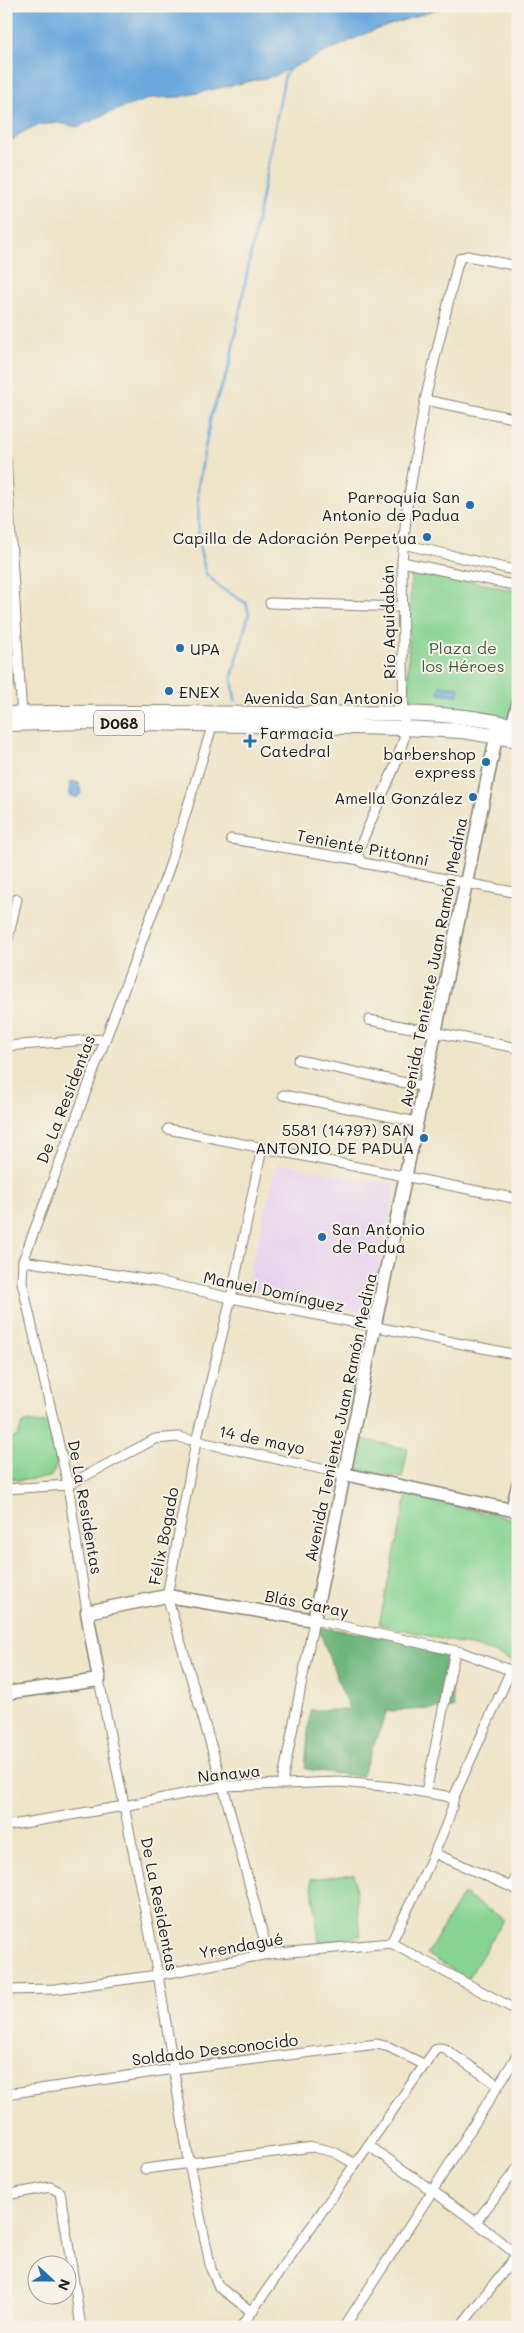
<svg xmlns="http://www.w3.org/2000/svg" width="524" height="2333" viewBox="0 0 524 2333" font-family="Mali,sans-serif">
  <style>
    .built { fill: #e7d2ef }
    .green { fill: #86d392; stroke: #517857 }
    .forest { fill: #6cb57c; stroke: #44684c }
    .water { fill: #6ba8dd; stroke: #44627c }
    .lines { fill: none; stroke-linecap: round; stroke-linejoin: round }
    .stream { stroke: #6ba8dd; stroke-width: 2.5 }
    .street-casing { stroke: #858072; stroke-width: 11 }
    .secondary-casing { stroke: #858072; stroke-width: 15 }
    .primary-casing { stroke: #858072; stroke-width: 16 }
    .street { stroke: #fff; stroke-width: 9 }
    .secondary { stroke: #fff; stroke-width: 12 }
    .primary { stroke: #fff; stroke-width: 14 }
    .poi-dot { fill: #1f6fb2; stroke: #f7f3e8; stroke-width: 2 }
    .labels { text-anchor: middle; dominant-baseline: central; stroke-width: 4; stroke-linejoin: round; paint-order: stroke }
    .shield { fill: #f7f3e8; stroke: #5e5c59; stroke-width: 1 }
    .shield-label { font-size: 15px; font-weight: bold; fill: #1c1c1c }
    .poi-label { font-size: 16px; fill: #1c1c1c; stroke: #f7f3e8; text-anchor: end }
    .street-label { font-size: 16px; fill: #1c1c1c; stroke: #f7f3e8 }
    .park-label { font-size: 16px; fill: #415c45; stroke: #f7f3e8 }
  </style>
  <rect width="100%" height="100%" fill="#f7f3e8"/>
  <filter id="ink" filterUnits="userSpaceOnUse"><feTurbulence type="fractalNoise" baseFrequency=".02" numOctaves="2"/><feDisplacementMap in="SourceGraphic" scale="10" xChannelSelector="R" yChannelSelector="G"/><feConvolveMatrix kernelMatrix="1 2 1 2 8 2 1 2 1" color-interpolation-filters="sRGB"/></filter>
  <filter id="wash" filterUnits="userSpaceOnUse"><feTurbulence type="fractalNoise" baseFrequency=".0096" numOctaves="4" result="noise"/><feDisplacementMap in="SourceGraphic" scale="20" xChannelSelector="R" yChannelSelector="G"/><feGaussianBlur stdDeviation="1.12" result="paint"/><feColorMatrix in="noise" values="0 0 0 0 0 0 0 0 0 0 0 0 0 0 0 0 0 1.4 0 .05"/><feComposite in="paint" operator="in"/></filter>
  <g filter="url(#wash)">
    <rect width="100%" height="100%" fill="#eee4c7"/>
    <polygon class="built" points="277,1163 395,1185 369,1314 246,1289"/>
    <g class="green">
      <polygon points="411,569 518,591 518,679 510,717 407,704"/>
      <polygon points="6,665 10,665 13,686 6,686"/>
      <path d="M30 1421 37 1424 43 1422 49 1425C52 1444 64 1461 50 1477L18 1481 8 1476 7 1473 8 1440 18 1436 23 1423Z"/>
      <polygon points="362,1439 408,1449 402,1478 356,1469"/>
      <polygon points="407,1495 518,1520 518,1664 487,1650 379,1624"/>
      <polygon points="354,1874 361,1936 319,1942 311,1879"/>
      <polygon points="463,1894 504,1919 468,1979 427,1954"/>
    </g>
    <polygon class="forest" points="318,1627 445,1646 454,1708 387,1711 361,1777 305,1769 310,1710 349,1710"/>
    <g class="water">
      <polygon points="6,6 446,6 369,32 274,76 179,97 151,98 108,113 78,127 58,123 37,125 21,133 6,145"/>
      <polygon points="440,685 459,687 458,695 439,693"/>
      <polygon points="72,781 79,783 81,793 77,798 70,795 70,784"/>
    </g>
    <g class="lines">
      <polyline class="stream" points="235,701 232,677 249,613 246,603 221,588 206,574 199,546 198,487 211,415 229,367 285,75 291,68"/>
    </g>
  </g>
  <g filter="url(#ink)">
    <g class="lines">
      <defs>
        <g id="street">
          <polyline points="425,400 518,419"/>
          <polyline points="6,458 22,717"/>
          <polyline points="403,544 518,571"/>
          <polyline points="402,562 518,586"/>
          <polyline points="270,603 403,607"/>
          <polyline points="231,839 360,860 363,863 518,893"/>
          <polyline points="360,860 357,853 395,766 404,738 402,562 407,507 425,400 457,266 460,258 467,256 518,266"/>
          <polyline points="6,947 17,899"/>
          <polyline points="369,1020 518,1048"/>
          <polyline points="6,1046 104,1039"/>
          <polyline points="298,1060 425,1087"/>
          <polyline points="283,1095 417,1122"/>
          <polyline points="168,1129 518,1199"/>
          <polyline points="262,1148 231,1298 196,1442 167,1596 223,1786 268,1954"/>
          <polyline points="23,1261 157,1281 231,1298 518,1355"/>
          <polyline points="6,1489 68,1485 155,1439 178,1437 344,1474"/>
          <polyline points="87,1612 68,1485 22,1282 23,1261 169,868 214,720"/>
          <polyline points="99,1680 158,1975 190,2167 211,2269 219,2287 252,2312"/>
          <polyline points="282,1783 314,1620 461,1652 518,1673"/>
          <polyline points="426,1792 455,1651"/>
          <polyline points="453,1799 511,1670"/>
          <path d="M6 1826 124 1806 223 1786 340 1782 393 1787 446 1796 453 1799C456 1814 401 1922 391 1943"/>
          <polyline points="434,1853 518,1890"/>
          <polyline points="511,1887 518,1874"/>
          <polyline points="391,1943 518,2011"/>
          <polyline points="6,1990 55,1989 158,1975 268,1954 391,1943"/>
          <polyline points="6,2094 174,2069 377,2044 389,2047 425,2065"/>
          <polyline points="368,2145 476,2222 518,2256"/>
          <polyline points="145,2169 313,2147 334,2152 355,2164"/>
          <polyline points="6,2195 50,2187 60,2192 81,2327"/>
          <polyline points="476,2222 518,2167"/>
          <polyline points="241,2327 435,2050 439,2048 445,2049 498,2085"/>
          <polyline points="344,2327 433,2190 518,2054"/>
          <polyline points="460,2327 518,2253"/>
        </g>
        <g id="secondary">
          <polyline points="510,735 518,704"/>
          <polyline points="344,1474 512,1510 518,1485"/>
          <polyline points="6,1693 99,1680 87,1612 167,1596 314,1620 499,723"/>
        </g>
        <g id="primary">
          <path d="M6 714C102 711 199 714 295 714 365 714 450 708 518 727"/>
          <polyline points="6,724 86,722 404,728 462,731 518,740"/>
        </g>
      </defs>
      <use href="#street" class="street-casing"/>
      <use href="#secondary" class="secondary-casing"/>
      <use href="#primary" class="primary-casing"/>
      <use href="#street" class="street"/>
      <use href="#secondary" class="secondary"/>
      <use href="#primary" class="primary"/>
    </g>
  </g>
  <g class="poi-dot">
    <circle cx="470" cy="505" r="5"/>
    <circle cx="427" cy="537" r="5"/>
    <circle cx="180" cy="648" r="5"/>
    <circle cx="169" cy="691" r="5"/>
    <path d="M247.5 733.5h5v5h5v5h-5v5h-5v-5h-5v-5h5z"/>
    <circle cx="486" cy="762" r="5"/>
    <circle cx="473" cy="797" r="5"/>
    <circle cx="424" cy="1138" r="5"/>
    <circle cx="322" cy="1237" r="5"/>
  </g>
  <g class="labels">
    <rect class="shield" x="94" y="710.5" width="50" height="25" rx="4"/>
    <g class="shield-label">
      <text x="119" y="723">D068</text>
    </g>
    <g class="poi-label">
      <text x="460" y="496">Parroquia San<tspan x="460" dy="18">Antonio de Padua</tspan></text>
      <text x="417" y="537">Capilla de Adoración Perpetua</text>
      <text x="190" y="648" text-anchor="start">UPA</text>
      <text x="179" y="691" text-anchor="start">ENEX</text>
      <text x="260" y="732" text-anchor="start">Farmacia<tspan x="260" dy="18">Catedral</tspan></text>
      <text x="476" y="753">barbershop<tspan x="476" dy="18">express</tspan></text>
      <text x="463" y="797">Amella González</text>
      <text x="414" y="1129">5581 (14797) SAN<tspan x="414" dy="18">ANTONIO DE PADUA</tspan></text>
      <text x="332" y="1228" text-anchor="start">San Antonio<tspan x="332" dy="18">de Padua</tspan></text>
    </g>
    <g class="street-label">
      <text transform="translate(388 622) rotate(-91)">Río Aquidabán</text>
      <text x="323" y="697">Avenida San Antonio</text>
      <text transform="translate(363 847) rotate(11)">Teniente Pittonni</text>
      <text transform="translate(433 962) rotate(-79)">Avenida Teniente Juan Ramón Medina</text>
      <text transform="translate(65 1099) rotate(-69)">De La Residentas</text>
      <text transform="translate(274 1291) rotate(12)">Manuel Domínguez</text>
      <text transform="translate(340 1417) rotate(-78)">Avenida Teniente Juan Ramón Medina</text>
      <text transform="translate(262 1439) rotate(12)">14 de mayo</text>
      <text transform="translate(86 1507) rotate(80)">De La Residentas</text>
      <text transform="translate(163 1536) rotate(-79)">Félix Bogado</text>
      <text transform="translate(307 1603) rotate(11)">Blás Garay</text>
      <text transform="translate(229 1773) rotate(-6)">Nanawa</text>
      <text transform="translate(160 1904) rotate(79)">De La Residentas</text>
      <text transform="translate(241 1945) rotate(-10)">Yrendagué</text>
      <text transform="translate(215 2049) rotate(-7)">Soldado Desconocido</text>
    </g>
    <g class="park-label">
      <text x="463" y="647">Plaza de<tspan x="463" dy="18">los Héroes</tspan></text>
    </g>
  </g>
  <rect width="524" height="2333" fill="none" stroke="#f7f3e8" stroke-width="25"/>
  <g transform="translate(52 2280) rotate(111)"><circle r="24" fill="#f7f3e8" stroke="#9f9d96"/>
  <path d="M0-4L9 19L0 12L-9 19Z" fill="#1f6fb2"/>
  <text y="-8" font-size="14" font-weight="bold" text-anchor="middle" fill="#1c1c1c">N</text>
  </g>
</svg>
